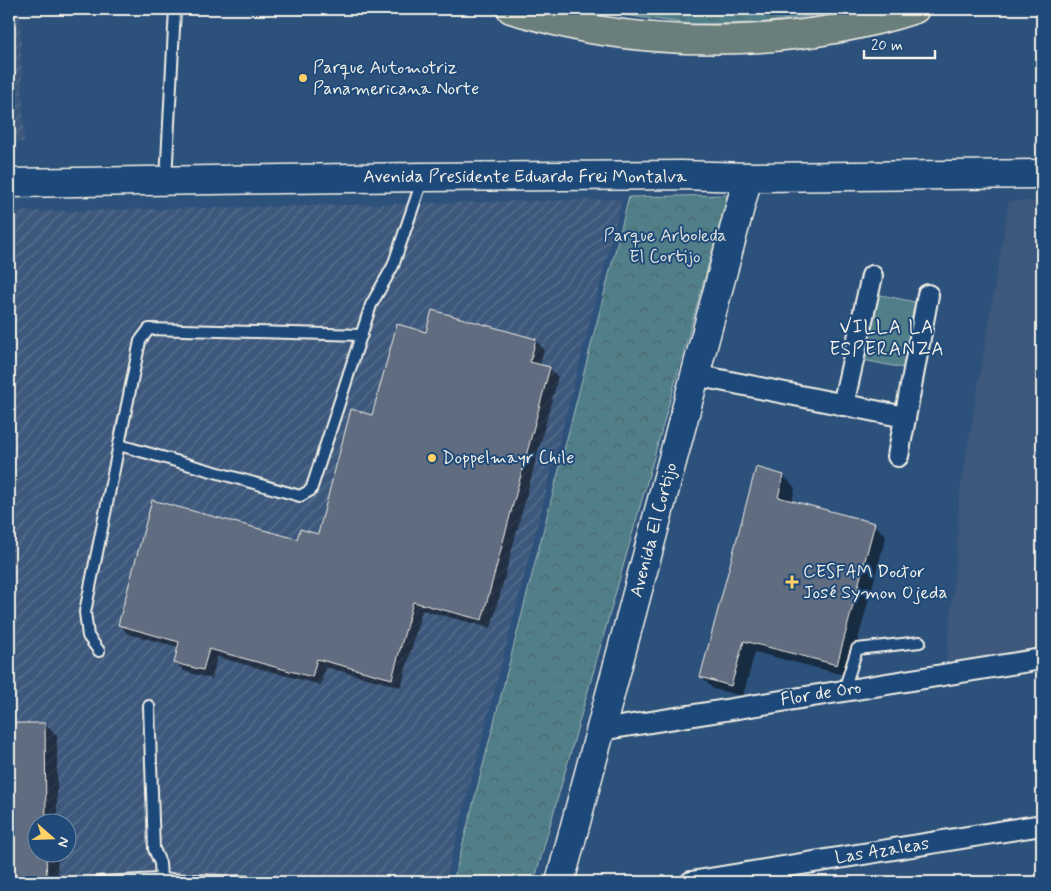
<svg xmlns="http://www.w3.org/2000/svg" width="1051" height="891" viewBox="0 0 1051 891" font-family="Mynerve,sans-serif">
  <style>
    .built { fill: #3c597c }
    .industrial { fill: url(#industrial-furrows); fill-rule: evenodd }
    .grass { fill: url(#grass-tufts); stroke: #a2b8b8 }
    .park { fill: url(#park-crowns); stroke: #a2b8b8 }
    .pitch { fill: #517f89; stroke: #a2b8b8 }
    .shadow { fill: #0007 }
    .building { fill: #616d80; stroke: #f4f1e8 }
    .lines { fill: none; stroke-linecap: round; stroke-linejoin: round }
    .lane-casing { stroke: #f4f1e8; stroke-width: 14 }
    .street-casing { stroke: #f4f1e8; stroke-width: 24 }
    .secondary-casing { stroke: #f4f1e8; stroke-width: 31 }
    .highway-casing { stroke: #f4f1e8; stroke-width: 31 }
    .lane { stroke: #1f4a7a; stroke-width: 10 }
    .street { stroke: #1f4a7a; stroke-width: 20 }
    .secondary { stroke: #1f4a7a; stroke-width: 28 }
    .highway { stroke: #6b7f7c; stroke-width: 28 }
    .poi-dot { fill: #ffd166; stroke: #1f4a7a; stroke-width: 2 }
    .labels { text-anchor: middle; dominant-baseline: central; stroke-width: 4; stroke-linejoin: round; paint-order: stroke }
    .poi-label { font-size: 18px; fill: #f4f1e8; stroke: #1f4a7a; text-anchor: start }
    .street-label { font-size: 18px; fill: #f4f1e8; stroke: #1f4a7a }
    .park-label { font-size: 18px; fill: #dce0da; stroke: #1f4a7a }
    .neighbourhood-label { font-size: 19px; letter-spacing: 1px; fill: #f4f1e8; stroke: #1f4a7a }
  </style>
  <defs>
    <pattern id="industrial-furrows" width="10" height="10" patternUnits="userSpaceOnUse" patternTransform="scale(1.25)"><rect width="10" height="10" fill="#3c597c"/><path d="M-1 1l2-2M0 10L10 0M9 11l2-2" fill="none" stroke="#59718f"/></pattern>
    <pattern id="grass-tufts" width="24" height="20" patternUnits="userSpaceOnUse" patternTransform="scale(1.25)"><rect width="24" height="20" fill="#517f89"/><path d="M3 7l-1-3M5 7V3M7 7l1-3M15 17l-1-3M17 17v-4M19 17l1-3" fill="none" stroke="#4d666b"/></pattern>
    <pattern id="park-crowns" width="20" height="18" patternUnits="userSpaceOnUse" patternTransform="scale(1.25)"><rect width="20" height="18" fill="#517f89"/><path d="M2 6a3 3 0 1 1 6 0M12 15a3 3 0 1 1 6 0" fill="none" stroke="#4d666b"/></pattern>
  </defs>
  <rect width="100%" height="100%" fill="#2c517b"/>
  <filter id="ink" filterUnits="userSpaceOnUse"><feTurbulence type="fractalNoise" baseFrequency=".02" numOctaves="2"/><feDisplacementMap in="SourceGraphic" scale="10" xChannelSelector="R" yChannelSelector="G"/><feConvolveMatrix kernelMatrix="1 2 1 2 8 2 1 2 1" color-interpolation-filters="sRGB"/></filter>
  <g filter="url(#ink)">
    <polygon class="built" points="1009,201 1042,201 1042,647 946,663 957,550 959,498"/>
    <g class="industrial">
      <polygon points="9,9 20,9 24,142 9,142"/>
      <path d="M622 199 445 882H9V212ZM38 824H68V854H38Z"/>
    </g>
    <polygon class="grass" points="586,9 852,9 839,12 759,23 691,24 608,13"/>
    <polygon class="park" points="728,195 534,882 453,882 629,197"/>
    <polygon class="pitch" points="876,294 915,302 903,368 863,360"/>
    <g class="shadow">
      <polygon points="426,333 535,340 544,349 540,366 549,368 558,377 491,628 422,610 401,687 325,667 321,685 217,657 212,679 184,671 175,662 179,647 128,634 120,625 298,540 319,535 373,416"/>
      <polygon points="757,468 784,476 795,488 792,502 874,524 886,536 848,676 755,652 743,696 713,689 702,677"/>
      <polygon points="9,724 45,724 57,735 57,824 38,824 38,854 57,854 58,882 9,882"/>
    </g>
    <g class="building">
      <polygon points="432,310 536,339 530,362 550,367 482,620 413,602 392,679 317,659 312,677 209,649 203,670 174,663 179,642 118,625 152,500 297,539 300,529 318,534 351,409 372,415 397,324 426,332"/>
      <polygon points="756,467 784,475 778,497 875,523 837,665 744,641 731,686 700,677"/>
      <polygon points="9,723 45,723 46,824 38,824 38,854 46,854 47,882 9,882"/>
    </g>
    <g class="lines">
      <defs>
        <g id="lane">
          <polyline points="166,180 175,9"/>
          <polyline points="119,445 300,496 311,490 371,305 393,266 397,254 423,178"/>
          <polyline points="99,651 88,636 85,612 140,341 149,329 362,335"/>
          <polyline points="844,690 857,649 920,642"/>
          <polyline points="149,706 154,849 160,863 161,879"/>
          <polyline points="99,882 161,879 254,882"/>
        </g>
        <g id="street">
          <polyline points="695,375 905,417"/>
          <polyline points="843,405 872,276"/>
          <polyline points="898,456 928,295"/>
          <polyline points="601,730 1042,659"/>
          <polyline points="691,882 1042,825"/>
        </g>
        <g id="secondary">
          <polyline points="9,183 423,177 680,175 748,177 1042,174"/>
          <polyline points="560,882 748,177"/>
        </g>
        <path id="highway" d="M511 9C539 17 567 25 596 30 700 47 814 42 915 9"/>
      </defs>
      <use href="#lane" class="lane-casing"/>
      <use href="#street" class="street-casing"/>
      <use href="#secondary" class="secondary-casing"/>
      <use href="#highway" class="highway-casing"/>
      <use href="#lane" class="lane"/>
      <use href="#street" class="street"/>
      <use href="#secondary" class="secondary"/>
      <use href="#highway" class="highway"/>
    </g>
  </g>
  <g class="poi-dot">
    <circle cx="303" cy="78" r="5"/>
    <circle cx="432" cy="458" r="5"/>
    <path d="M789.5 574.5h5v5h5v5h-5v5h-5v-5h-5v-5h5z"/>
  </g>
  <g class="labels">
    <g class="poi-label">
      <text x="313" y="68">Parque Automotriz<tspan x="313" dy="21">Panamericana Norte</tspan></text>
      <text x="442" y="458">Doppelmayr Chile</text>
      <text x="803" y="572">CESFAM Doctor<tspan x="803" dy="21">José Symon Ojeda</tspan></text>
    </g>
    <g class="street-label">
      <text x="525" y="177">Avenida Presidente Eduardo Frei Montalva</text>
      <text transform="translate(654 530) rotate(-75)">Avenida El Cortijo</text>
      <text transform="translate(821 694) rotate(-9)">Flor de Oro</text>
      <text transform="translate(882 851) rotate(-9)">Las Azaleas</text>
    </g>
    <g class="park-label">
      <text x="665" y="236">Parque Arboleda<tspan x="665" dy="21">El Cortijo</tspan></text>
    </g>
    <g class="neighbourhood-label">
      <text x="887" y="327">VILLA LA<tspan x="887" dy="22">ESPERANZA</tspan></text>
    </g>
  </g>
  <rect width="1051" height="891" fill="none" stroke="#1f4a7a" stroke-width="30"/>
  <rect x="15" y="15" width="1021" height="861" fill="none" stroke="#f4f1e8" stroke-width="2" filter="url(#ink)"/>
  <g transform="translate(52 838) rotate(110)"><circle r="24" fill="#1f4a7a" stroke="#748da6"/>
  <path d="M0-4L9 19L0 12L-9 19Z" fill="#ffd166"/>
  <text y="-8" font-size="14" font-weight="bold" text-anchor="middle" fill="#f4f1e8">N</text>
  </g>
  <path d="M864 50v8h71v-8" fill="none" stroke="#f4f1e8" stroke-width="2.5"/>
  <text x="871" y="50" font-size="15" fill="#f4f1e8" stroke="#1f4a7a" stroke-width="4" paint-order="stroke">20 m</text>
</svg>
